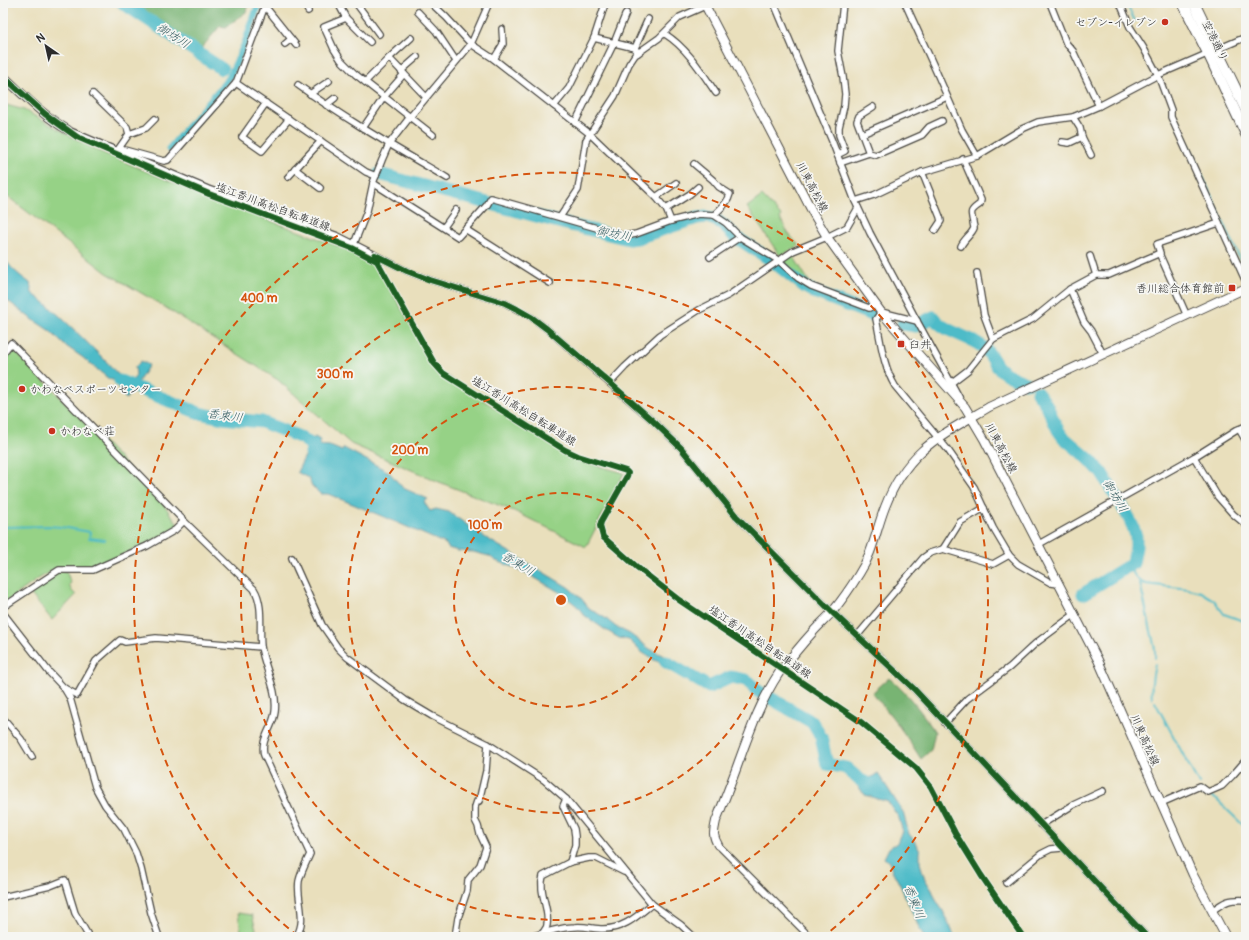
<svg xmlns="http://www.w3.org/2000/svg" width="1249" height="940" viewBox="0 0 1249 940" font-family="Pangolin,'Klee One',sans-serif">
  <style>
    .green { fill: #96d286; stroke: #607e58 }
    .forest { fill: #78b473; stroke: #52704f }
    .water { fill: #4ebbc8; stroke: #3c737a }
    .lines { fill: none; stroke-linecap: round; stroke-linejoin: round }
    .stream { stroke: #4ebbc8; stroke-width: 2 }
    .canal { stroke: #4ebbc8; stroke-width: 7 }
    .river { stroke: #4ebbc8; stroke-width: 13 }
    .street-casing { stroke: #484641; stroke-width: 8 }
    .secondary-casing { stroke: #484641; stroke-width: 10 }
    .highway-casing { stroke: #484641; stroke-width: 12 }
    .street { stroke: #fff; stroke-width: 5.5 }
    .secondary { stroke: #fff; stroke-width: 8 }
    .highway { stroke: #fff; stroke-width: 10 }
    .cycleway-casing { stroke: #f6f6f2; stroke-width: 8 }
    .cycleway { stroke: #1b5e20; stroke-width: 6 }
    .ring { fill: none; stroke: #d5540f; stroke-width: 2; stroke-dasharray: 7 5 }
    .poi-dot { fill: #c8321e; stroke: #f6f6f2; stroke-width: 1.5 }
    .labels { text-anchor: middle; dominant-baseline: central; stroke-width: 3.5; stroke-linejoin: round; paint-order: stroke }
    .poi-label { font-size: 11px; fill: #2b2b2b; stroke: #f6f6f2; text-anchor: start }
    .street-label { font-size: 11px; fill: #2b2b2b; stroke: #f6f6f2 }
    .water-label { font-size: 12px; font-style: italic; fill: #375d62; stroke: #f6f6f2 }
    .centre { fill: #d5540f; stroke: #f6f6f2; stroke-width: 2 }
    .ring-label { font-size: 12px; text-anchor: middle; font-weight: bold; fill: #d5540f; stroke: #f6f6f2; stroke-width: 3.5; stroke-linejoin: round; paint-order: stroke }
  </style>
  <rect width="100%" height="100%" fill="#f6f6f2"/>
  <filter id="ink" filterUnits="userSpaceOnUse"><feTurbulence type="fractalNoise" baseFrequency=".025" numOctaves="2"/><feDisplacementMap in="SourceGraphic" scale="8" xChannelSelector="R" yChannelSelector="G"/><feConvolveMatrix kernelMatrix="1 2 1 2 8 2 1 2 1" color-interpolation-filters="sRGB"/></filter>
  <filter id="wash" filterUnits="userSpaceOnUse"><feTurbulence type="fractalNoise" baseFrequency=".012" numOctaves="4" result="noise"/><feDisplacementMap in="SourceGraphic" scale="16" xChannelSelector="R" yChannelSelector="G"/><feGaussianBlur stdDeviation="0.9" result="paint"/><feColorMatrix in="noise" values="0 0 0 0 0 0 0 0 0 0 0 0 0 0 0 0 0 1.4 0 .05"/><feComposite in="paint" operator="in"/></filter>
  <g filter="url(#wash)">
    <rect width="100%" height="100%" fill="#e9dfbc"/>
    <g class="green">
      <polygon points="3,104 24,110 96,150 212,199 349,250 375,262 436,369 573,459 624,473 586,547 514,511 444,484 351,444 278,380 160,304 107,273 3,193"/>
      <polygon points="762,196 781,216 780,218 788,233 799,246 780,256 747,207"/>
      <path d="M792 254 810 283C799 279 790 269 783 259Z"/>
      <polygon points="13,349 162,502 179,526 174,531 94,568 59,567 38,579 3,604 3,360"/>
      <polygon points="59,571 66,571 71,583 69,585 72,591 76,595 52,620 29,592"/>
      <polygon points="238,913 252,915 258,937 242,937"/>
    </g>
    <g class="forest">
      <polygon points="126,3 248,3 246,12 226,27 220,26 199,51"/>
      <path d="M889 678C907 693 922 712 935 732L931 750 921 759C906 735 890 713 872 693Z"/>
    </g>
    <g class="water">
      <path d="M3 256C10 268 19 275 30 283L32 293C58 312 80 336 103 358 111 366 117 375 127 381L133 380 136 375 135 367 141 361 149 365 135 387 126 399 119 390 116 381 109 379 82 357 63 344 50 331 29 317 3 297Z"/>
      <polygon points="315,437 320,440 318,445 330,446 342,451 344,448 389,472 403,488 428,499 424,502 430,511 436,509 449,512 486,538 568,587 581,598 589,608 605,618 616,627 630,634 650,649 672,660 681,668 680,676 666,665 654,660 640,651 629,640 619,638 604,629 584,615 577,606 561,593 528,574 508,565 496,561 489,556 473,552 458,551 448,548 446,544 389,519 328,494 320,494 312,486 308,478 297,472 309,448 305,440 311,440"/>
      <path d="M878 773 903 812 909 834 913 839 920 851V863L925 879 932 890 936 900 943 911 955 937H924C915 920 908 902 900 885 896 877 891 870 889 862L884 858 889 848 897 843 900 835 903 833 899 818 888 802 865 795 857 785 864 782Z"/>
    </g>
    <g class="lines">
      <g class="stream">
        <polyline points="1126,3 1135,21"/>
        <polyline points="1175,116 1246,272"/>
        <polyline points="3,527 48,526 61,527 90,532 89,538 105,540"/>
        <path d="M1130 565C1132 574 1138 582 1146 584L1189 589 1201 592 1214 600 1224 614 1246 622"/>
        <polyline points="1140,583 1155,649 1155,658"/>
        <path d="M1152 698C1150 687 1153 674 1155 664"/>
        <polyline points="1155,702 1199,784"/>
        <polyline points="1211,796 1217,800 1246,828"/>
      </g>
      <polyline class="canal" points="169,149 229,78 245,43 259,3"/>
      <g class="river">
        <polyline points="123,3 222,69"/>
        <polyline points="379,174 566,224 629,239 637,238 697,218 707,217 716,220 724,226 734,236 771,260 805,287 814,292 872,315"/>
        <path d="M921 323 933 317C944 332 965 335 980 345 989 350 992 359 997 366 1004 375 1017 379 1026 383"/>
        <polyline points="903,324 916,326"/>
        <polyline points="120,381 199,413 223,418 262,422 302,438 313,446 311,453"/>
        <polyline points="1037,392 1046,404 1058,430 1063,437 1090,460 1101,472 1128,516 1133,527 1136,536 1136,547 1133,563 1083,594"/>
        <polyline points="666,662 709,687 731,677 746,680 758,691 812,722 821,737 827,764 846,768 860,780 880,789"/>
      </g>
    </g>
  </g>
  <g filter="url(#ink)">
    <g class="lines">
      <defs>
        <g id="street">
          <polyline points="304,3 308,11"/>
          <polyline points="338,3 346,18 370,42"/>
          <polyline points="356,3 379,34"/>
          <polyline points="431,3 446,17 471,44 494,59 590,134 656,197 666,209 671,221"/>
          <polyline points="774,3 832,141 855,201 870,233 917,321 959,397"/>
          <polyline points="905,3 936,71 962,130 977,156"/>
          <polyline points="1050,3 1066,43 1073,51 1099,106"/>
          <polyline points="1120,3 1130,27 1143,47 1158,75 1171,110 1171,117 1246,282"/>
          <polyline points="264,5 296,45"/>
          <polyline points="418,12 436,31 456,61"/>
          <polyline points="346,18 324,27 334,49 341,60 355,74 433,135"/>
          <path d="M665 34C687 48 701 71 716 93"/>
          <polyline points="594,38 635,48 638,53"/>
          <polyline points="285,44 291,39"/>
          <polyline points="635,48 648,19"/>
          <polyline points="389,58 426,97"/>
          <polyline points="494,59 503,44 502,29"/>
          <polyline points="401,71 417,57"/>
          <polyline points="365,82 389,58 411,38"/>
          <polyline points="236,83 366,172 376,176"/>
          <path d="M298 85C345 119 396 148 447 178"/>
          <polyline points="93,94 127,127 129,134 117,151"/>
          <polyline points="310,94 329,81"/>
          <polyline points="266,103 242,137 262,151 289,119"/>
          <polyline points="326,105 335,98"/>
          <polyline points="554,106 569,88 594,38 605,4"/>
          <polyline points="1073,117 1080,128 1082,137 1091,155"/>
          <polyline points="575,123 614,43 626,13"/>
          <polyline points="363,128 384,97 404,74"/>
          <polyline points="68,130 208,189 338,236 407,271 430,280 505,303 531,317 547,329 653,421 681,448 736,516 832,612 914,689 1147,937"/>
          <polyline points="129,134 146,128 155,119"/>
          <polyline points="862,134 947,97"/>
          <polyline points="1062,142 1069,143 1082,137"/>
          <polyline points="117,151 121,149 164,161 168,160 236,83 266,3"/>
          <polyline points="869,153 857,121 859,116 873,107"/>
          <polyline points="837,155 845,151 839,135 839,127 844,106 845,94 843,77 838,51 843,3"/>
          <polyline points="840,163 869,153 876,155 922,135 929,127 942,121"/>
          <path d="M694 164 713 180 719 187 730 194C728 203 720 209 714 215"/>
          <polyline points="295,169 320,188"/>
          <polyline points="922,172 940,217 941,221 935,230"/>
          <polyline points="288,177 321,141"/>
          <polyline points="373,183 458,237 487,205 491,198 625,236 636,234 671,221 699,214 714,215 726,223 740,237 778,260 798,278 811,286 869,308 876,304"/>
          <polyline points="656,197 676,183"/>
          <polyline points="855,201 874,195 920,173 977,156 1022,129 1038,122 1073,117 1099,106 1158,75 1246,37"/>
          <polyline points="666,209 690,194 698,187"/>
          <polyline points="560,217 578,190 586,140 615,96 629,64 635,55 659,38 680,17 705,6"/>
          <polyline points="444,227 456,210"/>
          <polyline points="465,229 550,283"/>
          <polyline points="354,244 367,211 373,183 382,160 389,144 410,117 471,44 489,3"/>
          <path d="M961 246C964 239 972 234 974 228 974 226 973 224 973 222 970 210 971 211 980 204L981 200 963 159"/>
          <polyline points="1159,253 1187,316"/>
          <polyline points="1090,256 1096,275"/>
          <polyline points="710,257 740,237"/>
          <polyline points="977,273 984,315 993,339"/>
          <polyline points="1070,289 1084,322 1091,331 1103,354"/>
          <path d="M917 321 881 312 876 319C881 342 883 366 895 386L948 450 974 487 993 528 1009 555 1018 564 1051 583 1059 584"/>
          <path d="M3 353 11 343 184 521 254 589C264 605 259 628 261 646 264 668 278 689 275 712 273 728 260 739 264 755L310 854C306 863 301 872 299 881 296 900 308 919 296 937"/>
          <polyline points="610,383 625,367 660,335 699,310 729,295 793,251 827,237 847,227 858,208"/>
          <polyline points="951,383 968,370 993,339 1033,319 1070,289 1096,275 1109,275 1160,253 1157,244 1219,223"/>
          <polyline points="1239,429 1246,441"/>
          <polyline points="1194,457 1218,497 1233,514 1246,525"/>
          <polyline points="1039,544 1194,457 1237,430 1246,426"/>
          <polyline points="943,549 960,522 984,508"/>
          <polyline points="292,558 322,625 338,648 347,657 405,700 432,716 488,744 544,780 566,799 652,904 681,925 694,937"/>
          <polyline points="3,607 59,570 93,570 147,546 175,530 184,521"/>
          <polyline points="3,613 49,672 64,688 70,698 95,787 105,805 124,829 136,853 141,869 151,913 159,937"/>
          <polyline points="857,636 923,558 930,553 943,549 993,564 1009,555"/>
          <polyline points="64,688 77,695 96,661 120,640 125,642 156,638 261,647"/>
          <polyline points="3,718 21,739 32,757"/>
          <polyline points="945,723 967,699 1010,667 1036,643 1075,614"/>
          <polyline points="1161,803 1200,786 1208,792 1222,786 1232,776 1246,760"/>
          <polyline points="1041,825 1073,805 1103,791"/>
          <polyline points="718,845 810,937"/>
          <polyline points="570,862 589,858 596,858 624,872"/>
          <polyline points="1006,883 1041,854 1051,849 1062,848"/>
          <polyline points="3,897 50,886 65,880 75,913 89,937"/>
          <path d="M1212 911C1225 901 1229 899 1246 900"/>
          <path d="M543 933C544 930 547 928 547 925 550 909 538 892 543 876L570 862 575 845V836L574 829 563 806 566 799"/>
          <polyline points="455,937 458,918 467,891 468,880 480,865 486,847 480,834 478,826 475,820 475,807 477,801 479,801 486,771 488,744"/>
          <path d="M530 937C544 933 560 927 575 927 585 926 594 929 603 929 624 929 637 916 652 904"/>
        </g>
        <g id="secondary">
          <polyline points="704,3 813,213 827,237 881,312 965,407 984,439 1098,660 1193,875 1226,937"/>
          <path d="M3 76C24 95 43 116 68 130"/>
          <path d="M718 845C712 835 714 831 716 821 724 801 732 781 739 761 750 731 761 700 779 673 789 660 800 646 812 633 818 626 826 619 833 611 842 600 851 587 859 574 873 553 876 530 885 507 907 450 940 436 989 407L1246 288"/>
        </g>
        <g id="highway">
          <polyline points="1183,3 1208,53 1246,134"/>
          <polyline points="1194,3 1246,110"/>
        </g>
      </defs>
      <use href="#street" class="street-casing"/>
      <use href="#secondary" class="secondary-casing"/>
      <use href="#highway" class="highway-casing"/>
      <use href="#street" class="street"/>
      <use href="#secondary" class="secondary"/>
      <use href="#highway" class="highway"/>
      <defs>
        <g id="cycleway">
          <polyline points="3,76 45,114 77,137 209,194 352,248 377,261 434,363 443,373 565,450 578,456 626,471 628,473 627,476 601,522 600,526 603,537 638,568 679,600 861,722 916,768 931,787 955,833 981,875 1023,937"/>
          <polyline points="375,255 407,271 430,280 505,303 517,309 531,317 547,329 610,383 653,421 681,448 736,516 832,612 914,689 1147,937"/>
        </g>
      </defs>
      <use href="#cycleway" class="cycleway-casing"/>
      <use href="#cycleway" class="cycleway"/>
    </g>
  </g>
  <g class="ring">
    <circle cx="561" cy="600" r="107"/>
    <circle cx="561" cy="600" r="213"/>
    <circle cx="561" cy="600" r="320"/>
    <path d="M298 936A427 427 0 1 1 824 936"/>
  </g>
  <g class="poi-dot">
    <circle cx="1165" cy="22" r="4"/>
    <rect x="1228" y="284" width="8" height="8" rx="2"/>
    <rect x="897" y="340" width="8" height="8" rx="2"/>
    <circle cx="22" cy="389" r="4"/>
    <circle cx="52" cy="431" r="4"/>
  </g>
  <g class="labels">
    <g class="poi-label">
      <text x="1157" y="22" text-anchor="end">セブン-イレブン</text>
      <text x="1224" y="288" text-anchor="end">香川総合体育館前</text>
      <text x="909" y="344">臼井</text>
      <text x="30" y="389">かわなべスポーツセンター</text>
      <text x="60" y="431">かわなべ荘</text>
    </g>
    <g class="street-label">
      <text transform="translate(1215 41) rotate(64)">空港通り</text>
      <text transform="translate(812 187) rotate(62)">川東高松線</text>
      <text transform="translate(273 207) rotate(20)">塩江香川高松自転車道線</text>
      <text transform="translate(524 411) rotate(32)">塩江香川高松自転車道線</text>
      <text transform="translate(1001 448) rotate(62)">川東高松線</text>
      <text transform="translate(760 642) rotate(34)">塩江香川高松自転車道線</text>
      <text transform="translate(1145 740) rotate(66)">川東高松線</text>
    </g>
    <g class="water-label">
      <text transform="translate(173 36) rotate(33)">御坊川</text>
      <text transform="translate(614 234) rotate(11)">御坊川</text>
      <text transform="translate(225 416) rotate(8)">香東川</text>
      <text transform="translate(1115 496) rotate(59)">御坊川</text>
      <text transform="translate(518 564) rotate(31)">香東川</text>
      <text transform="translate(914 902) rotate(69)">香東川</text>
    </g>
  </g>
  <circle cx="561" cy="600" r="6" class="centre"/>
  <g class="ring-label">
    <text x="259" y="302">400 m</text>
    <text x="335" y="378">300 m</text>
    <text x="410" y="454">200 m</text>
    <text x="485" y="529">100 m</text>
  </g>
  <rect width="1249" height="940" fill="none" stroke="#f6f6f2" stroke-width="16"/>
  <g transform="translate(46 46) rotate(326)" stroke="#f6f6f2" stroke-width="3" paint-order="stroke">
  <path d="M0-3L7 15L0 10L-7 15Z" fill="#2b2b2b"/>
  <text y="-6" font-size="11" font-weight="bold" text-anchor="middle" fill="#2b2b2b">N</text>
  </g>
</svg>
